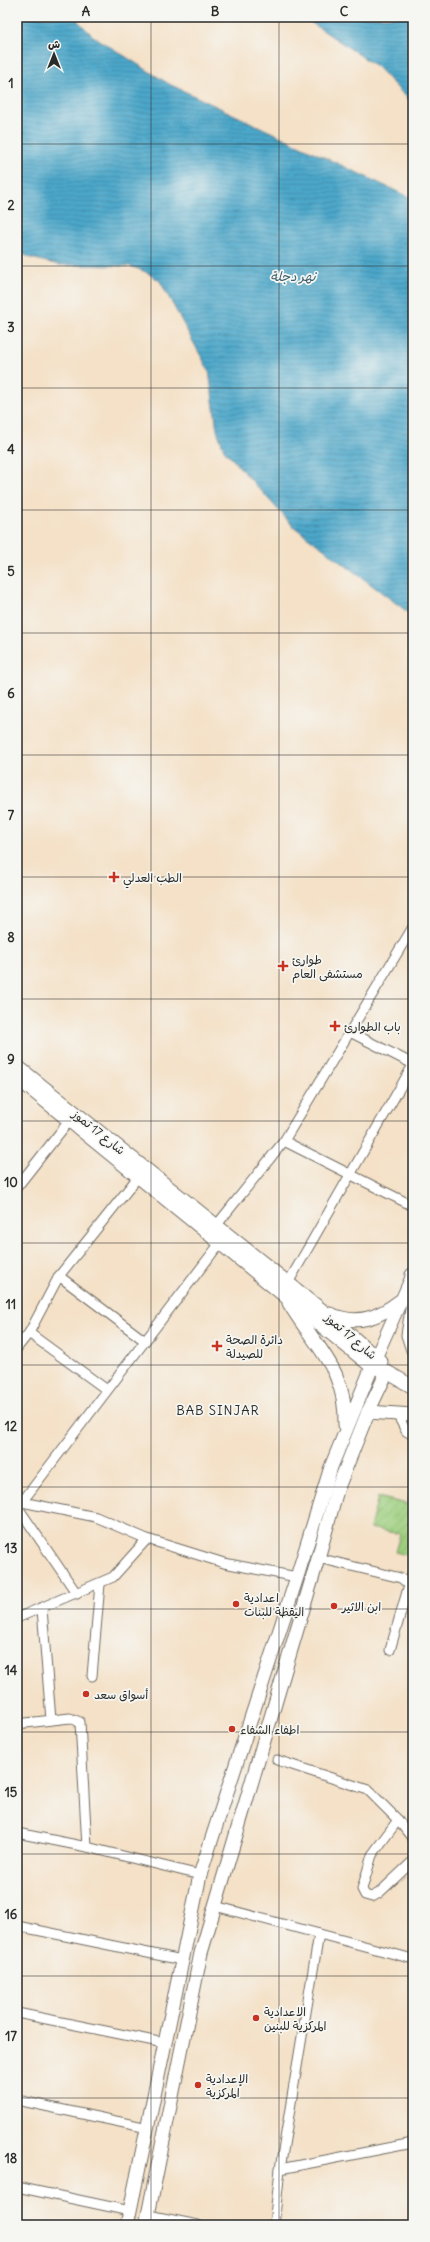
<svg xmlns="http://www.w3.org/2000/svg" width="430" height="2242" viewBox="0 0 430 2242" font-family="Delius,'Playpen Sans Arabic',sans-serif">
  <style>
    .garden { fill: url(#garden-furrows); stroke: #647c54 }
    .water { fill: url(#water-rules); stroke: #3c697a }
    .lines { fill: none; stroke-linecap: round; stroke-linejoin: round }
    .minor-casing { stroke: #716b62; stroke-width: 11 }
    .tertiary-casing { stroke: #716b62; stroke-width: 14 }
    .secondary-casing { stroke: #716b62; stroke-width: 15 }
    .minor { stroke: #fff; stroke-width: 9 }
    .tertiary { stroke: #fff; stroke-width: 12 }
    .secondary { stroke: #fff; stroke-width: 13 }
    .grid { fill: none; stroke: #2b2b2b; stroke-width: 1; stroke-opacity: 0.55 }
    .poi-dot { fill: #c8321e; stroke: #f6f6f2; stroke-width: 1.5 }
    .labels { text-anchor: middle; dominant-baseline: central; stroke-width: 3.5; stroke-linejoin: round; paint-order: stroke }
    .poi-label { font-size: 12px; fill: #2b2b2b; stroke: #f6f6f2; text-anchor: start }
    .street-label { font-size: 12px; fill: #2b2b2b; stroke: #f6f6f2 }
    .water-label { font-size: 13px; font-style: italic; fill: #385d6b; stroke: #f6f6f2 }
    .neighbourhood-label { font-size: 13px; letter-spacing: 1px; fill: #2b2b2b; stroke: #f6f6f2 }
    .neatline { fill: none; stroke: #2b2b2b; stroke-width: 1.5 }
    .grid-label { font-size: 13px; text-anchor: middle; font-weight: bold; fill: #2b2b2b }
  </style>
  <defs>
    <pattern id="garden-furrows" width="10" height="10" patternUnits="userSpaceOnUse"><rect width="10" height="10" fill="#9cce7d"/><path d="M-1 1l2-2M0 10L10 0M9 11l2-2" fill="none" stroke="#87b16c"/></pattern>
    <pattern id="water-rules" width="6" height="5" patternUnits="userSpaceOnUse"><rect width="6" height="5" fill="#4ca7ca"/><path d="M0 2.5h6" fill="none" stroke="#3f88a4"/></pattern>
  </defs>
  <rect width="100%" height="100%" fill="#f6f6f2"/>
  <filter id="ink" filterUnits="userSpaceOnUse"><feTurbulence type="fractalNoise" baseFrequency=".025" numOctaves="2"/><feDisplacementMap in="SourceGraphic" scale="8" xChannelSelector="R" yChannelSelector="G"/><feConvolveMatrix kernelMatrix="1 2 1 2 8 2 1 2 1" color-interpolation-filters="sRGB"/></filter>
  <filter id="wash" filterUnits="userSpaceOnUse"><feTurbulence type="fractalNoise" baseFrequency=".012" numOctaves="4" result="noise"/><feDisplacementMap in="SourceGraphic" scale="16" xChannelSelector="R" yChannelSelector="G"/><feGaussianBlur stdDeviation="0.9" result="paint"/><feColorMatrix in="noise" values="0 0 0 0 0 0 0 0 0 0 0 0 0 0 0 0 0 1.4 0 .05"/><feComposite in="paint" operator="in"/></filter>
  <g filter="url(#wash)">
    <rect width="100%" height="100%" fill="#f4e1c7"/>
    <polygon class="garden" points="413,1485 413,1545 410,1556 395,1552 400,1534 370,1528 378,1497 407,1504"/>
    <g class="water">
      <polygon points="17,17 78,17 77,20 93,36 169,84 413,199 413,616 293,526 224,450 217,430 209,371 160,281 146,272 130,266 59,265 31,258 17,251"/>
      <polygon points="303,17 413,17 413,104 376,66"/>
    </g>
  </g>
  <g filter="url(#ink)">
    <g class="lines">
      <defs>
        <g id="minor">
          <polyline points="350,1032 413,1064"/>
          <polyline points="284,1141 413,1206"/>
          <polyline points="17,1187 69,1121"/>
          <polyline points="216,1226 284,1141 413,927"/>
          <polyline points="59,1276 145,1341"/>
          <polyline points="288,1283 413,1065"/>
          <polyline points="29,1333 107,1390"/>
          <polyline points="17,1348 29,1333 59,1276 138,1177"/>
          <polyline points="397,1414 406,1431 413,1435"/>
          <polyline points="17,1494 22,1502 96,1517 147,1539 224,1563 297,1577"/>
          <polyline points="17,1504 22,1502 220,1243"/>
          <polyline points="17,1506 77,1594"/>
          <polyline points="318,1558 401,1578 413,1588"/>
          <polyline points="42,1609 51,1720"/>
          <polyline points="17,1618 113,1577 147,1539"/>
          <polyline points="390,1650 413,1571"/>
          <polyline points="92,1676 100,1584"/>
          <polyline points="17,1724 70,1718 80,1722 87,1847"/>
          <polyline points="277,1760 368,1790 398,1820 413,1839"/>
          <polyline points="398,1820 372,1855 362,1889 365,1895 372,1897 379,1893 413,1861"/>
          <polyline points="17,1833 87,1847 200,1875"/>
          <polyline points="215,1906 413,1959"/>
          <polyline points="17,1926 182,1960"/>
          <polyline points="17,2013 164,2043"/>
          <polyline points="17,2100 148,2128"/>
          <polyline points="280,2169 413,2143"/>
          <polyline points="17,2187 130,2211"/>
          <polyline points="148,2215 198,2225"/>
          <polyline points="274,2225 280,2169 319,1934"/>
        </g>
        <polyline id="tertiary" points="376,1357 413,1274"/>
        <g id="secondary">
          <polyline points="17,1066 323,1311 381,1362"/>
          <polyline points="17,1078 371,1366 387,1372 413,1387"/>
          <polyline points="412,1275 413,1290"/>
          <path d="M289 1303C315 1347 347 1369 345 1425"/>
          <polyline points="413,1303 408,1335 413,1350"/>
          <path d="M330 1314C357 1326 378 1318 400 1301"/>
          <polyline points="368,1412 413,1415"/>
          <polyline points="127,2225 200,1875 297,1577 331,1467 376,1357"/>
          <polyline points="146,2225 201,1953 317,1562 337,1490 368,1412 387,1372"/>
        </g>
      </defs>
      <use href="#minor" class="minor-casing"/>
      <use href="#tertiary" class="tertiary-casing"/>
      <use href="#secondary" class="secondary-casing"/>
      <use href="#minor" class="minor"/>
      <use href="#tertiary" class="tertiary"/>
      <use href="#secondary" class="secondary"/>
    </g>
  </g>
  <path class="grid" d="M151 17V2225M279 17V2225M17 144H413M17 266H413M17 388H413M17 510H413M17 633H413M17 755H413M17 877H413M17 999H413M17 1121H413M17 1243H413M17 1365H413M17 1487H413M17 1609H413M17 1732H413M17 1854H413M17 1976H413M17 2098H413"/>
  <g class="poi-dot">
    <path d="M112 871h4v4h4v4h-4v4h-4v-4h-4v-4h4z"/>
    <path d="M281 960h4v4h4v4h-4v4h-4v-4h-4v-4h4z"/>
    <path d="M333 1020h4v4h4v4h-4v4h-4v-4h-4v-4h4z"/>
    <path d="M215 1340h4v4h4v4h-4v4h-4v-4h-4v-4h4z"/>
    <circle cx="236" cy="1604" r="4"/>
    <circle cx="334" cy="1606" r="4"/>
    <circle cx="86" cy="1694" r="4"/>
    <circle cx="232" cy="1729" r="4"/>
    <circle cx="256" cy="2018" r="4"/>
    <circle cx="198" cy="2085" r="4"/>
  </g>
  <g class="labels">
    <g class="poi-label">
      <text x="123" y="877">الطب العدلي</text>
      <text x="292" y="959">طوارئ<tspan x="292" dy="14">مستشفى العام</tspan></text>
      <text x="344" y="1026">باب الطوارئ</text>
      <text x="226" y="1339">دائرة الصحة<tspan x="226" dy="14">للصيدلة</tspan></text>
      <text x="244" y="1597">اعدادية<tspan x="244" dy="14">اليقظة للبنات</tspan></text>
      <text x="342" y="1606">ابن الاثير</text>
      <text x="94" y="1694">أسواق سعد</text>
      <text x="240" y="1729">اطفاء الشفاء</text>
      <text x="264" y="2011">الاعدادية<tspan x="264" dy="14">المركزية للبنين</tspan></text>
      <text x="206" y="2078">الإعدادية<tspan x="206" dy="14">المركزية</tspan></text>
    </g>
    <g class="street-label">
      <text transform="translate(99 1132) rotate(39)">شارع 17 تموز</text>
      <text transform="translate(351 1336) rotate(41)">شارع 17 تموز</text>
    </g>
    <g class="water-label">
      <text x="293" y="276">نهر دجلة</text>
    </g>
    <g class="neighbourhood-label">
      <text x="218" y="1410">BAB SINJAR</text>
    </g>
  </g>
  <rect width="430" height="2242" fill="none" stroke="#f6f6f2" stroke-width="44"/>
  <g transform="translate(54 54)" stroke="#f6f6f2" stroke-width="3" paint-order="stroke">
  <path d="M0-3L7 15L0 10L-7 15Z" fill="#2b2b2b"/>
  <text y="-6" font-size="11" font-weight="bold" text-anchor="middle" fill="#2b2b2b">ش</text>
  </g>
  <rect x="22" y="22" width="386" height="2198" class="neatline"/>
  <g class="grid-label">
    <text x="86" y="16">A</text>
    <text x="215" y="16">B</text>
    <text x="344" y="16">C</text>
    <text x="11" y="88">1</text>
    <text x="11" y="210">2</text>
    <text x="11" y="332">3</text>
    <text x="11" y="454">4</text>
    <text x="11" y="576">5</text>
    <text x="11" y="698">6</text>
    <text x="11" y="820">7</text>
    <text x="11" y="942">8</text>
    <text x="11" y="1064">9</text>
    <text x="11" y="1187">10</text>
    <text x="11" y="1309">11</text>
    <text x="11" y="1431">12</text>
    <text x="11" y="1553">13</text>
    <text x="11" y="1675">14</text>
    <text x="11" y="1797">15</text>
    <text x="11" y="1919">16</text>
    <text x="11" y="2041">17</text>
    <text x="11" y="2163">18</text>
  </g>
</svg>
